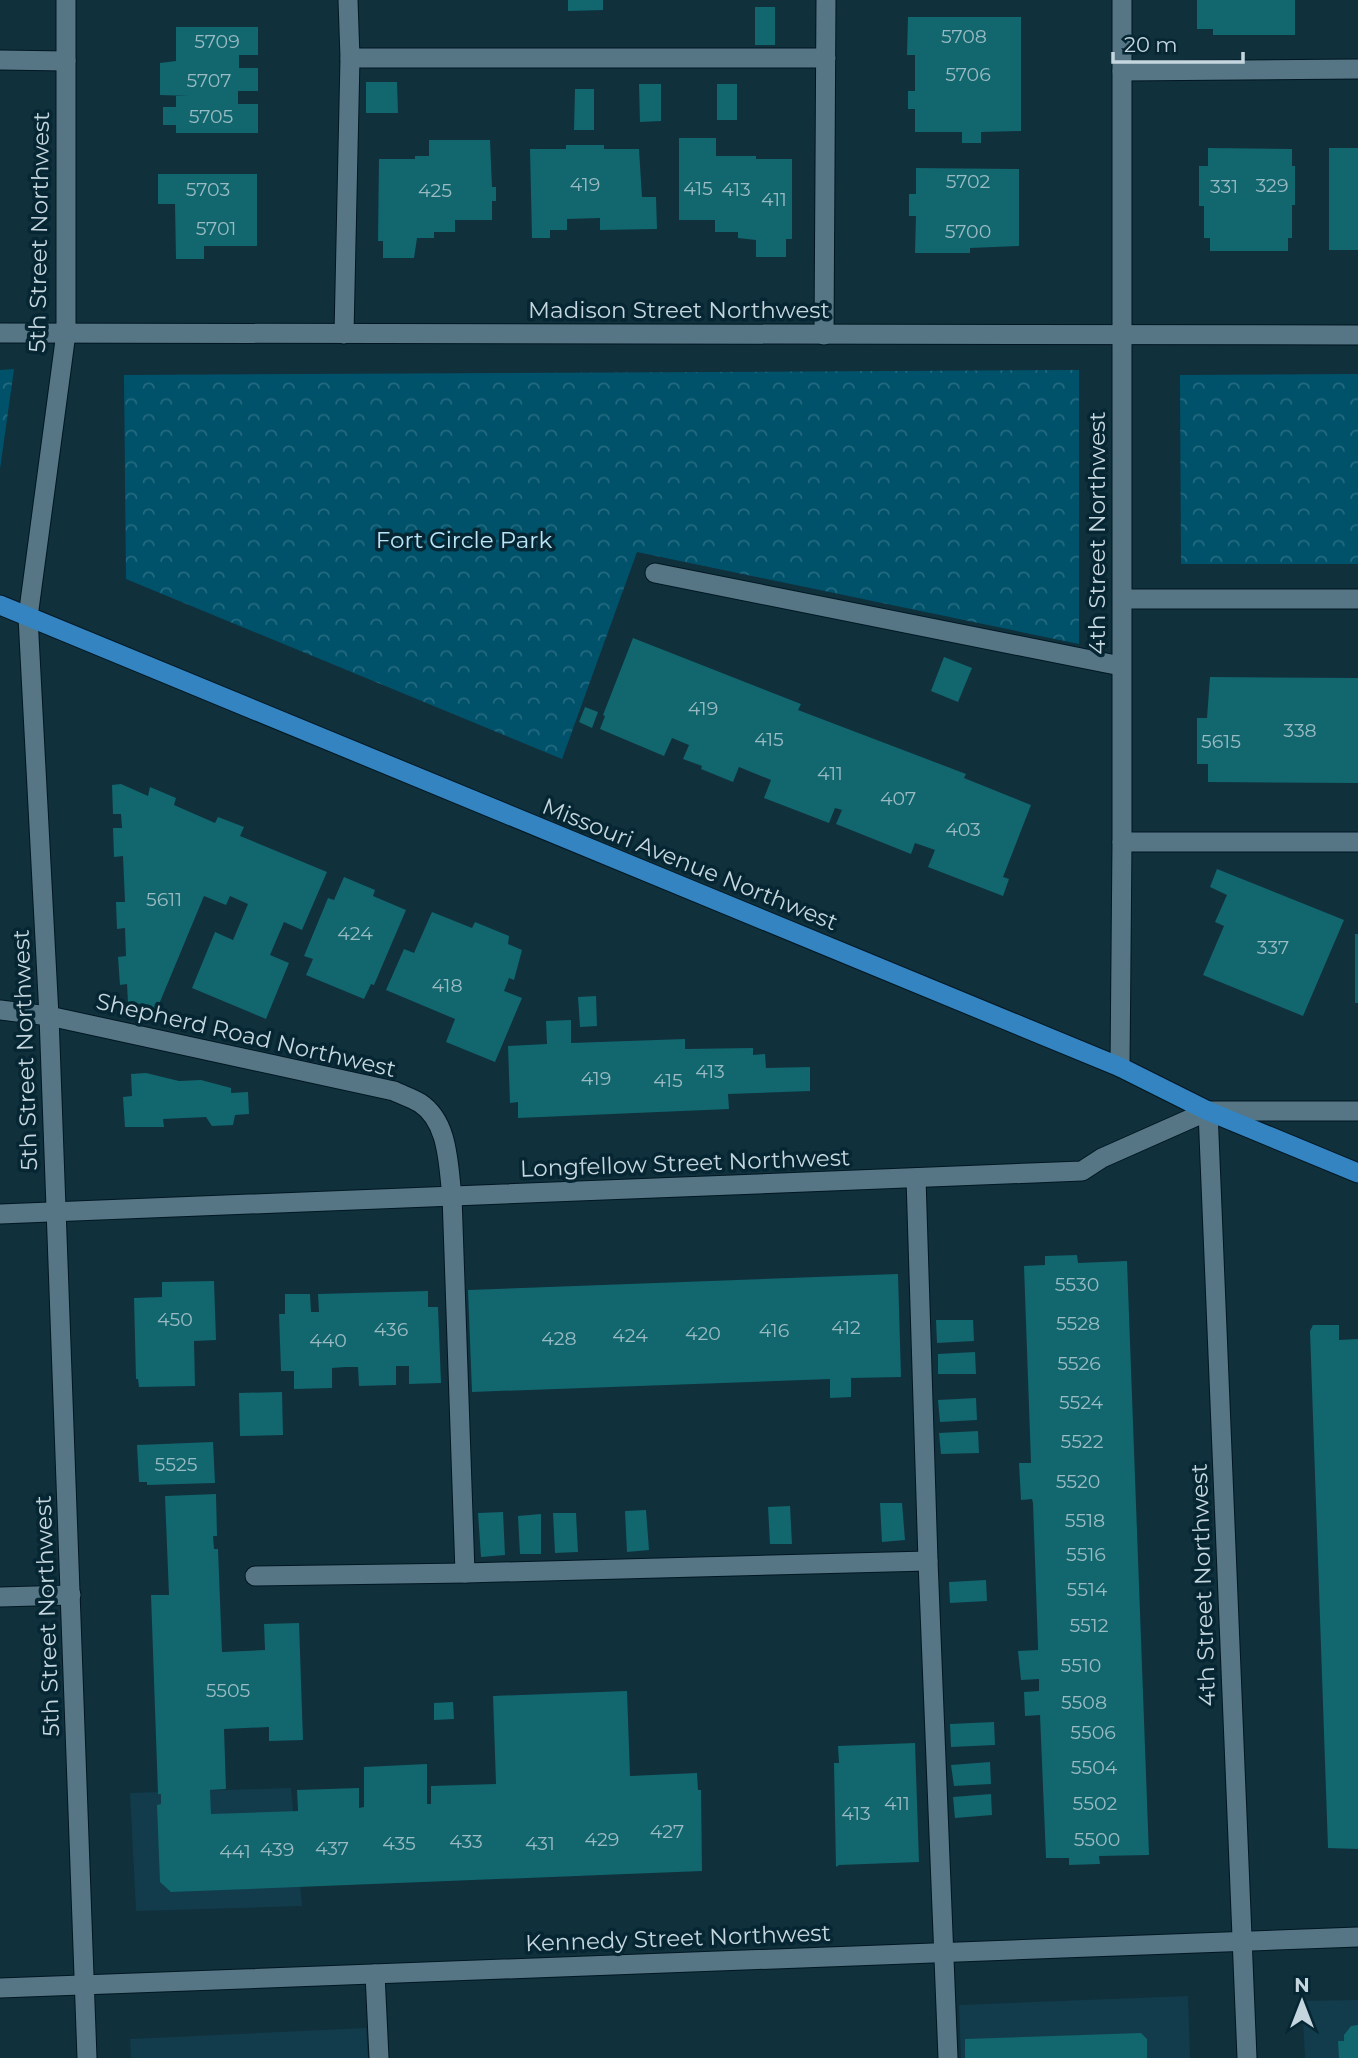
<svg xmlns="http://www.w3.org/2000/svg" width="1358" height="2058" viewBox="0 0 1358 2058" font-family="Montserrat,sans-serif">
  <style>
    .built { fill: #123c4b }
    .park { fill: url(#park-crowns) }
    .building { fill: #12666e }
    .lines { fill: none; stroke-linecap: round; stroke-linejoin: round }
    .service-casing { stroke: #001723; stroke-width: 21 }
    .minor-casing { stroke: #001723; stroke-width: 21 }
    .tertiary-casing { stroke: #001723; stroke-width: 21 }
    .primary-casing { stroke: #001723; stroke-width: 21 }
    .service { stroke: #567685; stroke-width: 19 }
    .minor { stroke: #567685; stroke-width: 19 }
    .tertiary { stroke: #567685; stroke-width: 19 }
    .primary { stroke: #3384c0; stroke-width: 19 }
    .labels { text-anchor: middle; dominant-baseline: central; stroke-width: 7; stroke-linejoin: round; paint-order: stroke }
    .number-label { font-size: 19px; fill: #98bac2 }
    .street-label { font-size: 23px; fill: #c5d6de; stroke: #052632 }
    .park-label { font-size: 23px; fill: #bce5f8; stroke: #052632 }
  </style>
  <defs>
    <pattern id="park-crowns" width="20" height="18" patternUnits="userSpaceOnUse" patternTransform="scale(1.75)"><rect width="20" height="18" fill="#00526b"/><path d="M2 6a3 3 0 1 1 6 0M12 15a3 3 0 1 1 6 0" fill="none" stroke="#246a80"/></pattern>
  </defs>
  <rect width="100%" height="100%" fill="#10303c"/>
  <g class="built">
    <polygon points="291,1788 302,1906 136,1911 130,1793"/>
    <polygon points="1188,1996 1190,2058 961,2058 959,2005"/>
    <polygon points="1358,2000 1358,2058 1305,2058 1302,2001"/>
    <polygon points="366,2028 368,2058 131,2058 130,2039"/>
  </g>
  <g class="park">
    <polygon points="14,369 0,469 0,370"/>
    <polygon points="1079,370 1079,644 637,552 562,759 126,579 124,375"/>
    <polygon points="1358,374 1358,564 1181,564 1180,375"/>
  </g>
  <g class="building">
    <polygon points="568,0 603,0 603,10 568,11"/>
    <polygon points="1197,0 1295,0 1295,35 1213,35 1213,29 1197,29"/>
    <rect x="755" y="7" width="20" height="38"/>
    <polygon points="908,17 1021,17 1021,131 981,132 981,143 962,143 962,132 915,132 915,109 908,109 908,91 915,91 915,55 907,55"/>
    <polygon points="176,27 258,27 258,55 239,55 239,68 258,68 258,91 238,91 238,104 258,104 258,133 176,133 176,125 163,125 163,107 176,107 176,96 189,96 160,95 160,63 176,61"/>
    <polygon points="366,82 397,82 398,113 366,113"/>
    <polygon points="639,84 661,84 661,121 640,122"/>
    <rect x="717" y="84" width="20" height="36"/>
    <polygon points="575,89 594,89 594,130 574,130"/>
    <polygon points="679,138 716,138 716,156 756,156 756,159 792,159 792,239 786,239 786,257 756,257 756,240 738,238 738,232 715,232 715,220 679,220"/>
    <polygon points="429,140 490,140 492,187 496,187 496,201 492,201 492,220 455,220 455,232 434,232 434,238 417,238 414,258 383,258 383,241 378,241 379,159 415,159 415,156 429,156"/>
    <polygon points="566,145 604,145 604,149 639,149 642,197 656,197 657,229 600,230 600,218 567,219 567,230 550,230 550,238 532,238 530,149 566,149"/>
    <polygon points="1208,148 1292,149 1292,166 1295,166 1295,205 1292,205 1292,238 1288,238 1288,251 1210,251 1210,238 1204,238 1204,206 1199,206 1199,166 1208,166"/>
    <rect x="1329" y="148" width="29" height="102"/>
    <polygon points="916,168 1019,169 1019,246 970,248 970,253 915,253 916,216 909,216 909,194 916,194"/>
    <polygon points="158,174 257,174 257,246 204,246 204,259 176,259 175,204 158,204"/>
    <polygon points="633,638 801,704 798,710 966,774 964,778 1031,805 1003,877 1009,879 1003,896 928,867 935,850 915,843 911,854 836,824 842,810 835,808 829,823 764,798 771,780 739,767 733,782 701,769 702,766 683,759 689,745 672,738 664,756 600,729 605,716 603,715"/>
    <polygon points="944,657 972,668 958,702 931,691"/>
    <polygon points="1210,677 1358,678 1358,783 1208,782 1208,764 1197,764 1197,718 1207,718"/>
    <polygon points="585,707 598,712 592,728 579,722"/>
    <polygon points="121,784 148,796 150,787 176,798 174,805 215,823 218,817 244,827 240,836 327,872 302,930 284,922 270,955 289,963 266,1019 192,988 215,932 233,940 248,904 230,896 226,905 204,896 157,1009 128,1003 127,984 120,985 118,957 126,956 125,928 117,929 116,902 125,902 123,856 114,857 113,828 122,828 121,814 113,814 112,785"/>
    <polygon points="1217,869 1344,920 1303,1016 1203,975 1224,926 1215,922 1227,895 1210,887"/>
    <polygon points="344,877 375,890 373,896 406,910 374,985 371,984 364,999 306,975 313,959 304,956 328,898 334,900"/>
    <polygon points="432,912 472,928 475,922 509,936 508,944 522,950 514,980 509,978 504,991 522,998 495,1062 446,1042 455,1019 386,990 404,949 414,953"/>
    <rect x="1355" y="934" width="3" height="69"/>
    <polygon points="596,996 597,1026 580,1027 578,997"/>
    <polygon points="571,1020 571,1043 685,1039 685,1049 753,1048 753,1055 765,1054 766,1068 810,1067 810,1091 728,1094 729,1109 518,1118 518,1102 510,1103 508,1046 547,1044 546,1021"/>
    <polygon points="146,1073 179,1081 201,1080 231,1088 231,1093 248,1092 249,1114 235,1115 233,1125 212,1126 206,1117 163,1119 164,1127 125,1127 123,1097 132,1096 131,1074"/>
    <polygon points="1077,1255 1078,1263 1127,1261 1149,1855 1099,1856 1100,1864 1069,1865 1069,1858 1046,1858 1040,1715 1025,1716 1024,1692 1039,1691 1039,1679 1021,1680 1018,1651 1038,1650 1038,1646 1033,1503 1032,1499 1021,1500 1019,1463 1031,1463 1024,1266 1045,1265 1045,1256"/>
    <polygon points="898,1274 901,1377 851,1378 851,1397 830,1398 830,1379 472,1392 468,1290"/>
    <polygon points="214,1281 216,1340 194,1341 195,1386 139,1387 138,1379 136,1379 134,1298 162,1297 162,1282"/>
    <polygon points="428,1291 428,1307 438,1307 441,1383 409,1384 409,1366 396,1366 396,1385 359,1386 358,1367 345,1367 332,1368 332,1388 294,1389 294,1371 281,1371 279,1314 285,1314 285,1294 310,1294 311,1312 319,1312 318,1294"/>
    <polygon points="936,1320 973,1320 974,1341 937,1343"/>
    <polygon points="1313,1325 1339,1325 1339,1340 1358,1339 1358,1849 1328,1848 1310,1331"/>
    <polygon points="975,1352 976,1374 938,1374 938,1354"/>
    <polygon points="282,1392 283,1435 240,1436 239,1393"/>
    <polygon points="976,1398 977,1420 940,1422 938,1400"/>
    <polygon points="978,1431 979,1453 941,1454 939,1433"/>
    <polygon points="213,1442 215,1483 147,1485 147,1482 139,1482 137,1445"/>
    <polygon points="216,1494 217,1536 213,1536 214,1549 218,1549 222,1652 265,1650 264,1624 299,1623 303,1740 269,1741 269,1727 224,1729 226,1789 210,1790 211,1814 298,1811 297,1790 359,1788 359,1808 364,1807 364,1767 427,1764 427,1804 431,1804 431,1786 496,1784 493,1696 627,1691 630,1776 697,1773 698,1790 701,1790 702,1871 171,1892 160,1882 157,1805 161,1804 161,1794 158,1794 151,1595 169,1595 165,1496"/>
    <polygon points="880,1503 902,1503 905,1540 882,1542"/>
    <polygon points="790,1506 792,1544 770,1544 768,1507"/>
    <polygon points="646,1510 649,1550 627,1552 625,1511"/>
    <polygon points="503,1512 505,1555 481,1557 478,1513"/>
    <polygon points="553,1513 576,1513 578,1552 555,1553"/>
    <polygon points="541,1514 541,1554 520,1554 518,1516"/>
    <polygon points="986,1580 987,1601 950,1603 949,1582"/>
    <polygon points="453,1702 454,1719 434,1720 434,1703"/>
    <polygon points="994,1722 995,1745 951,1747 950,1724"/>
    <polygon points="915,1743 919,1862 839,1865 836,1867 834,1763 839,1763 838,1746"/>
    <polygon points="990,1762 991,1784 954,1786 951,1765"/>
    <polygon points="991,1794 992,1815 955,1818 953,1797"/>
    <polygon points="1358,2025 1358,2058 1339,2058 1338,2041 1344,2041 1344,2035 1351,2026"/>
    <polygon points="1141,2033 1147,2039 1147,2058 965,2058 965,2039"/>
  </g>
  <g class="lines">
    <defs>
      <g id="service">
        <polyline points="350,58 826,58"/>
        <polyline points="0,60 66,61"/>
        <polyline points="1122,71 1358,69"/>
        <polyline points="344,334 350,58 348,0"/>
        <polyline points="824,335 826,0"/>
        <polyline points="655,573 1121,666"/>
        <polyline points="1122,842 1358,842"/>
        <polyline points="916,1178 928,1561"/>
        <polyline points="452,1196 465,1573 928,1561 948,2058"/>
        <polyline points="255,1576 465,1573"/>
        <polyline points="0,1597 71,1595"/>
        <polyline points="375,1974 379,2058"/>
      </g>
      <g id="minor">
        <polyline points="0,333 1358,335"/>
        <polyline points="1123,599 1358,599"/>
        <path d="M0 1010 49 1016 394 1091C402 1095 412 1098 420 1103 449 1122 448 1165 452 1196"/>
        <polyline points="1120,1067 1122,842 1122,0"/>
        <polyline points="1208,1111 1247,2058"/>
        <polyline points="0,1214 1082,1171 1102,1158 1208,1111 1358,1111"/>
      </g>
      <g id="tertiary">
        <polyline points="66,0 66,333 28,617 49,1016 87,2058"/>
        <polyline points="0,1988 1358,1937"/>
      </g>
      <polyline id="primary" points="0,605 1120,1067 1208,1111 1358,1173"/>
    </defs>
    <use href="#service" class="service-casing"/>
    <use href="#minor" class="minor-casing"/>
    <use href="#tertiary" class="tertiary-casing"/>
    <use href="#primary" class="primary-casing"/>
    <use href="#service" class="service"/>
    <use href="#minor" class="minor"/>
    <use href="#tertiary" class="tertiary"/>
    <use href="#primary" class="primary"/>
  </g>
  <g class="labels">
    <g class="number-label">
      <text x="964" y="36">5708</text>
      <text x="217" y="41">5709</text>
      <text x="968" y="74">5706</text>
      <text x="209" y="80">5707</text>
      <text x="211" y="116">5705</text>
      <text x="968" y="181">5702</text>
      <text x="585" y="184">419</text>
      <text x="1272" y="185">329</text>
      <text x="1224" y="186">331</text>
      <text x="698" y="188">415</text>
      <text x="208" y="189">5703</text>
      <text x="736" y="189">413</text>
      <text x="435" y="190">425</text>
      <text x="774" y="199">411</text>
      <text x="216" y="228">5701</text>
      <text x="968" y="231">5700</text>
      <text x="703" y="708">419</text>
      <text x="1300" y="730">338</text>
      <text x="769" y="739">415</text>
      <text x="1221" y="741">5615</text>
      <text x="830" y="773">411</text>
      <text x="898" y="798">407</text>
      <text x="963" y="829">403</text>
      <text x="164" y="899">5611</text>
      <text x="355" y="933">424</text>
      <text x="1273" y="947">337</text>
      <text x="447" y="985">418</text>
      <text x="710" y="1071">413</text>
      <text x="596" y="1078">419</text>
      <text x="668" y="1080">415</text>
      <text x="1077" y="1284">5530</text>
      <text x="175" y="1319">450</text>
      <text x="1078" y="1323">5528</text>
      <text x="846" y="1327">412</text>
      <text x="391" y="1329">436</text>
      <text x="774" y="1330">416</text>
      <text x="703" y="1333">420</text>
      <text x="630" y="1335">424</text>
      <text x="559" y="1338">428</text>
      <text x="328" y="1340">440</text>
      <text x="1079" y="1363">5526</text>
      <text x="1081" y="1402">5524</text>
      <text x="1082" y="1441">5522</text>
      <text x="176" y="1464">5525</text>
      <text x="1078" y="1481">5520</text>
      <text x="1085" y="1520">5518</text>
      <text x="1086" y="1554">5516</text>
      <text x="1087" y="1589">5514</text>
      <text x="1089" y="1625">5512</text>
      <text x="1081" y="1665">5510</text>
      <text x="228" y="1690">5505</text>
      <text x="1084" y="1702">5508</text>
      <text x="1093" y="1732">5506</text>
      <text x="1094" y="1767">5504</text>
      <text x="897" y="1803">411</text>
      <text x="1095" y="1803">5502</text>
      <text x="856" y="1813">413</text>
      <text x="667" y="1831">427</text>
      <text x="602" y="1839">429</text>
      <text x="1097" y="1839">5500</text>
      <text x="466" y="1841">433</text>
      <text x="399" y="1843">435</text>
      <text x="540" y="1843">431</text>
      <text x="332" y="1848">437</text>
      <text x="277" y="1849">439</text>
      <text x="235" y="1851">441</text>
    </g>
    <g class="street-label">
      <text transform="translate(39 232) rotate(-89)">5th Street Northwest</text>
      <text x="679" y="310">Madison Street Northwest</text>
      <text transform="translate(1097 533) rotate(-90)">4th Street Northwest</text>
      <text transform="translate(690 864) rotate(22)">Missouri Avenue Northwest</text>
      <text transform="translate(246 1035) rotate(13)">Shepherd Road Northwest</text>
      <text transform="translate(25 1050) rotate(-92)">5th Street Northwest</text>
      <text transform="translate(685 1163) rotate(-2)">Longfellow Street Northwest</text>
      <text transform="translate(1203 1585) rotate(-92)">4th Street Northwest</text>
      <text transform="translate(47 1616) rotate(-92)">5th Street Northwest</text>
      <text transform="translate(678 1938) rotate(-2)">Kennedy Street Northwest</text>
    </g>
    <g class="park-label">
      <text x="464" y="540">Fort Circle Park</text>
    </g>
  </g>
  <g transform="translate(1302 2002)" stroke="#052632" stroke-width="5" paint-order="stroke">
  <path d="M0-5L12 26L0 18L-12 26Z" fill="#c5d6de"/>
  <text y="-10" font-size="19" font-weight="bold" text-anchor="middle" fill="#c5d6de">N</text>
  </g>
  <path d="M1113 52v10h130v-10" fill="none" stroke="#c5d6de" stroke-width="3.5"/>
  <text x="1124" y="52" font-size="21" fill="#c5d6de" stroke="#052632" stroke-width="5" paint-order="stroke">20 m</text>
</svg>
